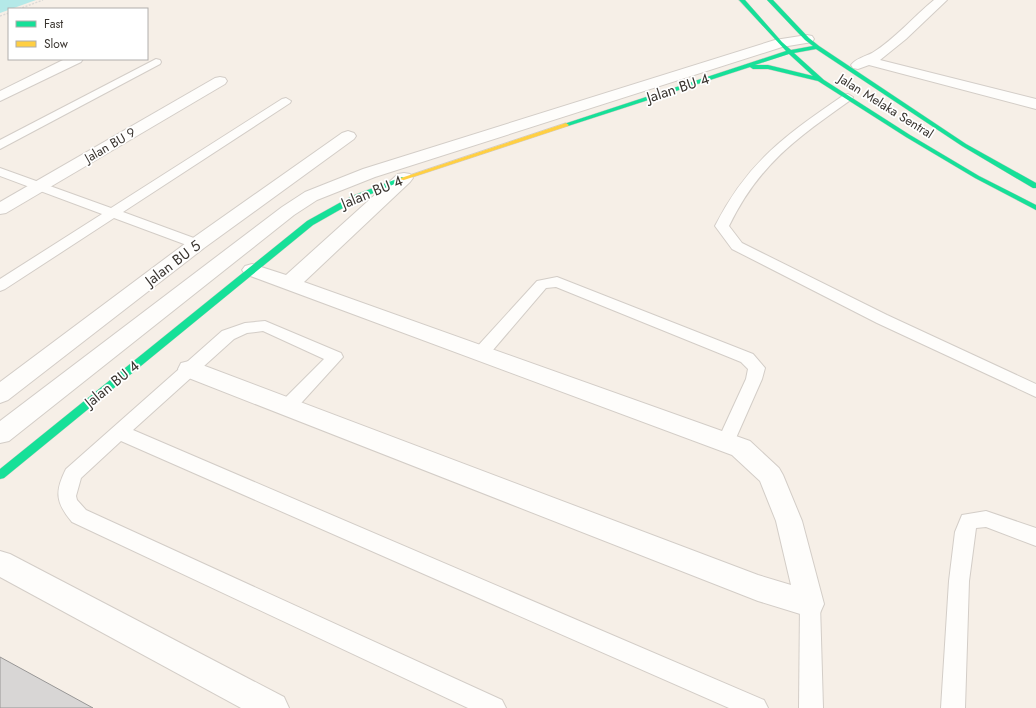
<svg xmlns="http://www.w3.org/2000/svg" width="1036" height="708" viewBox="0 0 1036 708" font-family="Jost,sans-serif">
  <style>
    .water { fill: #b4e9e8 }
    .building { fill: #d8d6d5; stroke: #979695 }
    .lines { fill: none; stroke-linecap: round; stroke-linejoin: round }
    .lane-casing { stroke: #d3cdc7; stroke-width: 2 }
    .street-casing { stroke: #d3cdc7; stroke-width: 2 }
    .fast-casing { stroke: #d3cdc7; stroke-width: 1 }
    .slow-casing { stroke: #d3cdc7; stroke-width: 1 }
    .path { stroke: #dcdad7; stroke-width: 1.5; stroke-dasharray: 2 1.5; stroke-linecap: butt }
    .lane { fill: #fefdfb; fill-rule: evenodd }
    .street { fill: #fefdfb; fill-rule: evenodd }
    .fast { fill: #16e098; fill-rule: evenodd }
    .slow { fill: #ffcf43; fill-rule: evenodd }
    .labels { text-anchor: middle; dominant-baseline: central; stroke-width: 3.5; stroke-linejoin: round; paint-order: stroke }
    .far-street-label { font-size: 13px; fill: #3a3530; stroke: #fff }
    .street-label { font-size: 15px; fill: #3a3530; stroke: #fff }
  </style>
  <rect width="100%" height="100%" fill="#f6efe7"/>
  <polygon class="water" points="0,0 36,0 0,13"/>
  <polygon class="building" points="0,657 93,708 0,708"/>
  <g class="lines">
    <defs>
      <g id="lane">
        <polygon points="156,59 160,60 161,62 160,64 0,149 0,140"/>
        <path d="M848 94 853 97 852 99C797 138 759 164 729 226L742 243 887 315 1036 384V397L877 323 732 249 715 226C748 161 786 135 844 95Z"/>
        <polygon points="286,98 291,101 290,103 123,212 202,241 204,244 202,247 197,248 192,247 114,218 5,289 0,291 0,279 102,214 0,176 0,168 111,208 282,99"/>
        <polygon points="557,277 753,354 765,368 762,379 732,447 726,449 720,447 717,442 746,379 748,369 741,362 556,287 546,288 487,357 481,359 475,357 473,353 475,349 537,281"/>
        <path d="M265 321 341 353 343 357 293 412 287 413 281 412 278 407 281 402 324 359 263 331 247 333 234 339 133 430 764 700 768 708H729L121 441 81 478 76 496 77 500 86 510 502 700 506 708H468L72 522C55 502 55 491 66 469L222 331 245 323Z"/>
        <polygon points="986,511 1036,528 1036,546 986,527 976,528 969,581 965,708 941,708 949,581 955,532 962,515"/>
        <polygon points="810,594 817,597 820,604 823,708 799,708 800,604 803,597"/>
      </g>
      <g id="street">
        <path d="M934 0H947L906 39 880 60 1036 99V109L869 65 858 69 853 68 851 65C855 59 866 56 872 53 895 39 913 17 934 0Z"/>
        <polygon points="807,35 812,36 814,39 812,42 782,47 375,177 317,200 294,215 9,441 0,443 0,421 282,207 305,192 363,169 775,40"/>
        <polygon points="65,59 83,59 81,62 0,101 0,91"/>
        <polygon points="220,77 225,78 227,81 225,84 6,213 0,214 0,202 215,78"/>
        <polygon points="348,131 354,133 356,136 354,139 204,248 8,400 0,403 0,382 190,240 342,133"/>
        <polygon points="404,173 410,174 413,178 410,182 304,282 750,441 779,468 783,475 802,521 824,604 820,613 810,617 758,601 181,375 178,369 181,363 189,361 197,363 758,575 791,585 776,521 760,481 732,455 245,274 242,270 245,266 252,264 286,275 398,174"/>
        <polygon points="0,551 10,554 284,697 289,708 241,708 0,577"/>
      </g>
      <g id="fast">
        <path d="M739 0H745L782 42 791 50 813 46 805 40 767 0H773L809 38 819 46 966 144 1036 183V188H1033L962 146 816 49 794 53 824 80 910 135 979 176 1036 205V210L975 178 906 137 818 81 768 69H753L750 67 568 126H564V124L786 51ZM789 54 813 76 768 65H755Z"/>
        <polygon points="402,177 404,178 404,180 357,200 313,225 4,478 0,479 0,469 307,221 352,196"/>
      </g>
      <polygon id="slow" points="566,123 569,125 568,126 404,180 400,180 398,179"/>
    </defs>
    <use href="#lane" class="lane-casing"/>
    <use href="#street" class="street-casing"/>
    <use href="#fast" class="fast-casing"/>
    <use href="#slow" class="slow-casing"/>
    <g class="path">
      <polyline points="19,9 43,0"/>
      <polyline points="0,16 9,13"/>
    </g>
    <use href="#lane" class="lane"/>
    <use href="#street" class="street"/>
    <use href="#fast" class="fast"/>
    <use href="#slow" class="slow"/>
  </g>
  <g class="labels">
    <g class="far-street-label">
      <text transform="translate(886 106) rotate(32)">Jalan Melaka Sentral</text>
      <text transform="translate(110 145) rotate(-30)">Jalan BU 9</text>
    </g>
    <g class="street-label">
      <text transform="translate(678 88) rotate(-18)">Jalan BU 4</text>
      <text transform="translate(372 192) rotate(-22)">Jalan BU 4</text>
      <text transform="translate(173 263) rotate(-37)">Jalan BU 5</text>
      <text transform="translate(112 384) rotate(-39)">Jalan BU 4</text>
    </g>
  </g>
  <rect x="8" y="8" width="140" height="52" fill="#ffffff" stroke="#b0aeac"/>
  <rect x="16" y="21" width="20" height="6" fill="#16e098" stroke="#b0aeac"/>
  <text x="44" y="28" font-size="12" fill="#3a3530">Fast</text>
  <rect x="16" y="41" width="20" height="6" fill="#ffcf43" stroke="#b0aeac"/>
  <text x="44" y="48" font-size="12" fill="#3a3530">Slow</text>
</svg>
